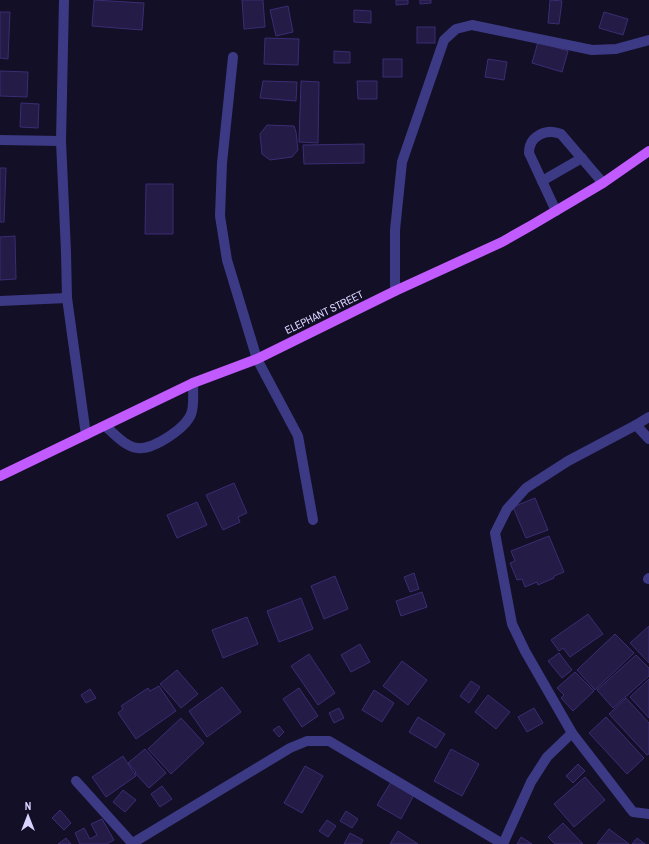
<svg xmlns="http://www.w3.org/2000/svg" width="649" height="844" viewBox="0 0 649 844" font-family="'Archivo Narrow',sans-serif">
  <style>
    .building { fill: #241b47; stroke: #3b2d73 }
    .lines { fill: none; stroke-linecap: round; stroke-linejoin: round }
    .minor { stroke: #3d3a85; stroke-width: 10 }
    .major { stroke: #c25bff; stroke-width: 10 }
    .labels { text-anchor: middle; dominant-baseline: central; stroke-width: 3.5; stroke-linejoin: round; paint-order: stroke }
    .street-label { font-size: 11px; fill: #d9d4ff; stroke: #130f26 }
  </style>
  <rect width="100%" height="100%" fill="#130f26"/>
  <g class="building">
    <polygon points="94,0 144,3 142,30 92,26"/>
    <polygon points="242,0 263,0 265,27 244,29"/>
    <polygon points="396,0 408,0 408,4 396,5"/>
    <polygon points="420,0 431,0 431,3 420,4"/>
    <polygon points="550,0 562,1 559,24 548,23"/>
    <polygon points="288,6 293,32 276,36 270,10"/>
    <polygon points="354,10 371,11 371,23 354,22"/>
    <polygon points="0,12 10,12 8,59 0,58"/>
    <polygon points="604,12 628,19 623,35 599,28"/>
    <rect x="417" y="27" width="18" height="16"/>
    <polygon points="265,38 299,39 298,65 264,64"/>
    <polygon points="538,42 568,51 562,72 532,63"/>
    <polygon points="334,51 350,52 350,63 334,63"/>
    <rect x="383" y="59" width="19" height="18"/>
    <polygon points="488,59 507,62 504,80 485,77"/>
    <polygon points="0,71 28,72 27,97 0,96"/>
    <polygon points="263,81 297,82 296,101 260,98"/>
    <polygon points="301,81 319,82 318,143 299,142"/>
    <polygon points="357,81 377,81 377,99 358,99"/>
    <polygon points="21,103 39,104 38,128 20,127"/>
    <polygon points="267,125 294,126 296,132 298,150 292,157 270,160 262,154 260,134"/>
    <polygon points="364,144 364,163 304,164 303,145"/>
    <polygon points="0,168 6,168 4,222 0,222"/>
    <polygon points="146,184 173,184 173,234 145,234"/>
    <polygon points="15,236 16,279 0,280 0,237"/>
    <polygon points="234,483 247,513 238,517 240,522 223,530 206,495"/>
    <polygon points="535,498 548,530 526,538 513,507"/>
    <polygon points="197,502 207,525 177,538 167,515"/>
    <polygon points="549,536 564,572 554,576 554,578 538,585 537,582 525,587 522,579 517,580 510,563 515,561 511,551"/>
    <polygon points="414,573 419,589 410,592 404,577"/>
    <polygon points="335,576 348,609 324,619 311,586"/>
    <polygon points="422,592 427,607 401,616 396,601"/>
    <polygon points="301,598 313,629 279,642 267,611"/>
    <polygon points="588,614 603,634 570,657 563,648 559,651 551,640"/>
    <polygon points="247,617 258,644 223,658 212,630"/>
    <polygon points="649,626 649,663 630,643"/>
    <polygon points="615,634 634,653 595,690 577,670"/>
    <polygon points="360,644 370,662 351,672 341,655"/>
    <polygon points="559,653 572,670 562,678 548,661"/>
    <polygon points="309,654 335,693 318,705 291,666"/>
    <polygon points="636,655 649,668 649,676 613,708 597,690"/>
    <polygon points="402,661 427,680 408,705 383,686"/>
    <polygon points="177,670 198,694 181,708 160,684"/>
    <polygon points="575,672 594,691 573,711 561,698 564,695 557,688"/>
    <polygon points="649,679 649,718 630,697"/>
    <polygon points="471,681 480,687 469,703 460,696"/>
    <polygon points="159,686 176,711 136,739 118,713 123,709 121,706 148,688 150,691"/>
    <polygon points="222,687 241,712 207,737 189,711"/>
    <polygon points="299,688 318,716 302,727 283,699"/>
    <polygon points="90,689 96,698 86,703 81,695"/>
    <polygon points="374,690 394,703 382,722 362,710"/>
    <polygon points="488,695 510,712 496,729 475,712"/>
    <polygon points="626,698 649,723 649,754 647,755 609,714"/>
    <polygon points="339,708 344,718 334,723 329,713"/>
    <polygon points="534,708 543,723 527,732 518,717"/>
    <polygon points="418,717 445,734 436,748 409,732"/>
    <polygon points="606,717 644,758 627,774 589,733"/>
    <polygon points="181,718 204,743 171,774 148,749"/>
    <polygon points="279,726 284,732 279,737 273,730"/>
    <polygon points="145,749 166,773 149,788 135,773 136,772 128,763"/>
    <polygon points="451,749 479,764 462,796 434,781"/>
    <polygon points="123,756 136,776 106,797 92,777"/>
    <polygon points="578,764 585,771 573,783 566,776"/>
    <polygon points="305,766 323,776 302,813 284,803"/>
    <polygon points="585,777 605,800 574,827 554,804"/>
    <polygon points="391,782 414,795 401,819 377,805"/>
    <polygon points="162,786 172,799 160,807 151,794"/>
    <polygon points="123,790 136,800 125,812 113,802"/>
    <polygon points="60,810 71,823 64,830 52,818"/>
    <polygon points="346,811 358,819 352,828 340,821"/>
    <polygon points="102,819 114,840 107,844 80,844 75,833 84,828 90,839 97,835 91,824"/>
    <polygon points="327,820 336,826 328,837 319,831"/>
    <polygon points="563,823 583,844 555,844 548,837"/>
    <polygon points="609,829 629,844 597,844"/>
    <polygon points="398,831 418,844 390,844"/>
    <polygon points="350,833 363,840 361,844 344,844"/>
    <polygon points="521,837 532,844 517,844"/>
    <polygon points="66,838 71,844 58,844"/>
    <polygon points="637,838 645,844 632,844"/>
  </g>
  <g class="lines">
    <g class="minor">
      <polyline points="64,0 61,141 66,252 67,298 86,435"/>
      <polyline points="233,57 222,163 220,216 227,260 257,359 298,436 313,520"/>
      <polyline points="0,140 61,141"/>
      <polyline points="542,181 582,158"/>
      <path d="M556 211 529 153C529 136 546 128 561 134L603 183"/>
      <polyline points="395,291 395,230 402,162 444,40 456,29 472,25 592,50 616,49 649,40"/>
      <polyline points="0,301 67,298"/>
      <polyline points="649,417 636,425 568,461 526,488 507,509 495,533 512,624 525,651 572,733 633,812 649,814"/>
      <polyline points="636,425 649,439"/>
      <path d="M105 426C114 433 125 447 138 448 153 450 189 427 192 411 194 403 193 392 193 383"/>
      <polyline points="648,579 649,578"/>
      <polyline points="76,781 132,843"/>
      <polyline points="131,844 290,748 307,741 329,741 503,844 531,782 547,757 572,733"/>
    </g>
    <polyline class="major" points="0,476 193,383 257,359 395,291 502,242 532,225 603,183 649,151"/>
  </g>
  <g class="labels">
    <g class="street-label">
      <text transform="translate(324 312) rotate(-26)">ELEPHANT STREET</text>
    </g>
  </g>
  <g transform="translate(28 816)" stroke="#130f26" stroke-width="3" paint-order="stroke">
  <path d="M0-3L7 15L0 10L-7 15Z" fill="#d9d4ff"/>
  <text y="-6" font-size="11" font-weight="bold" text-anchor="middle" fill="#d9d4ff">N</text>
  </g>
</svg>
